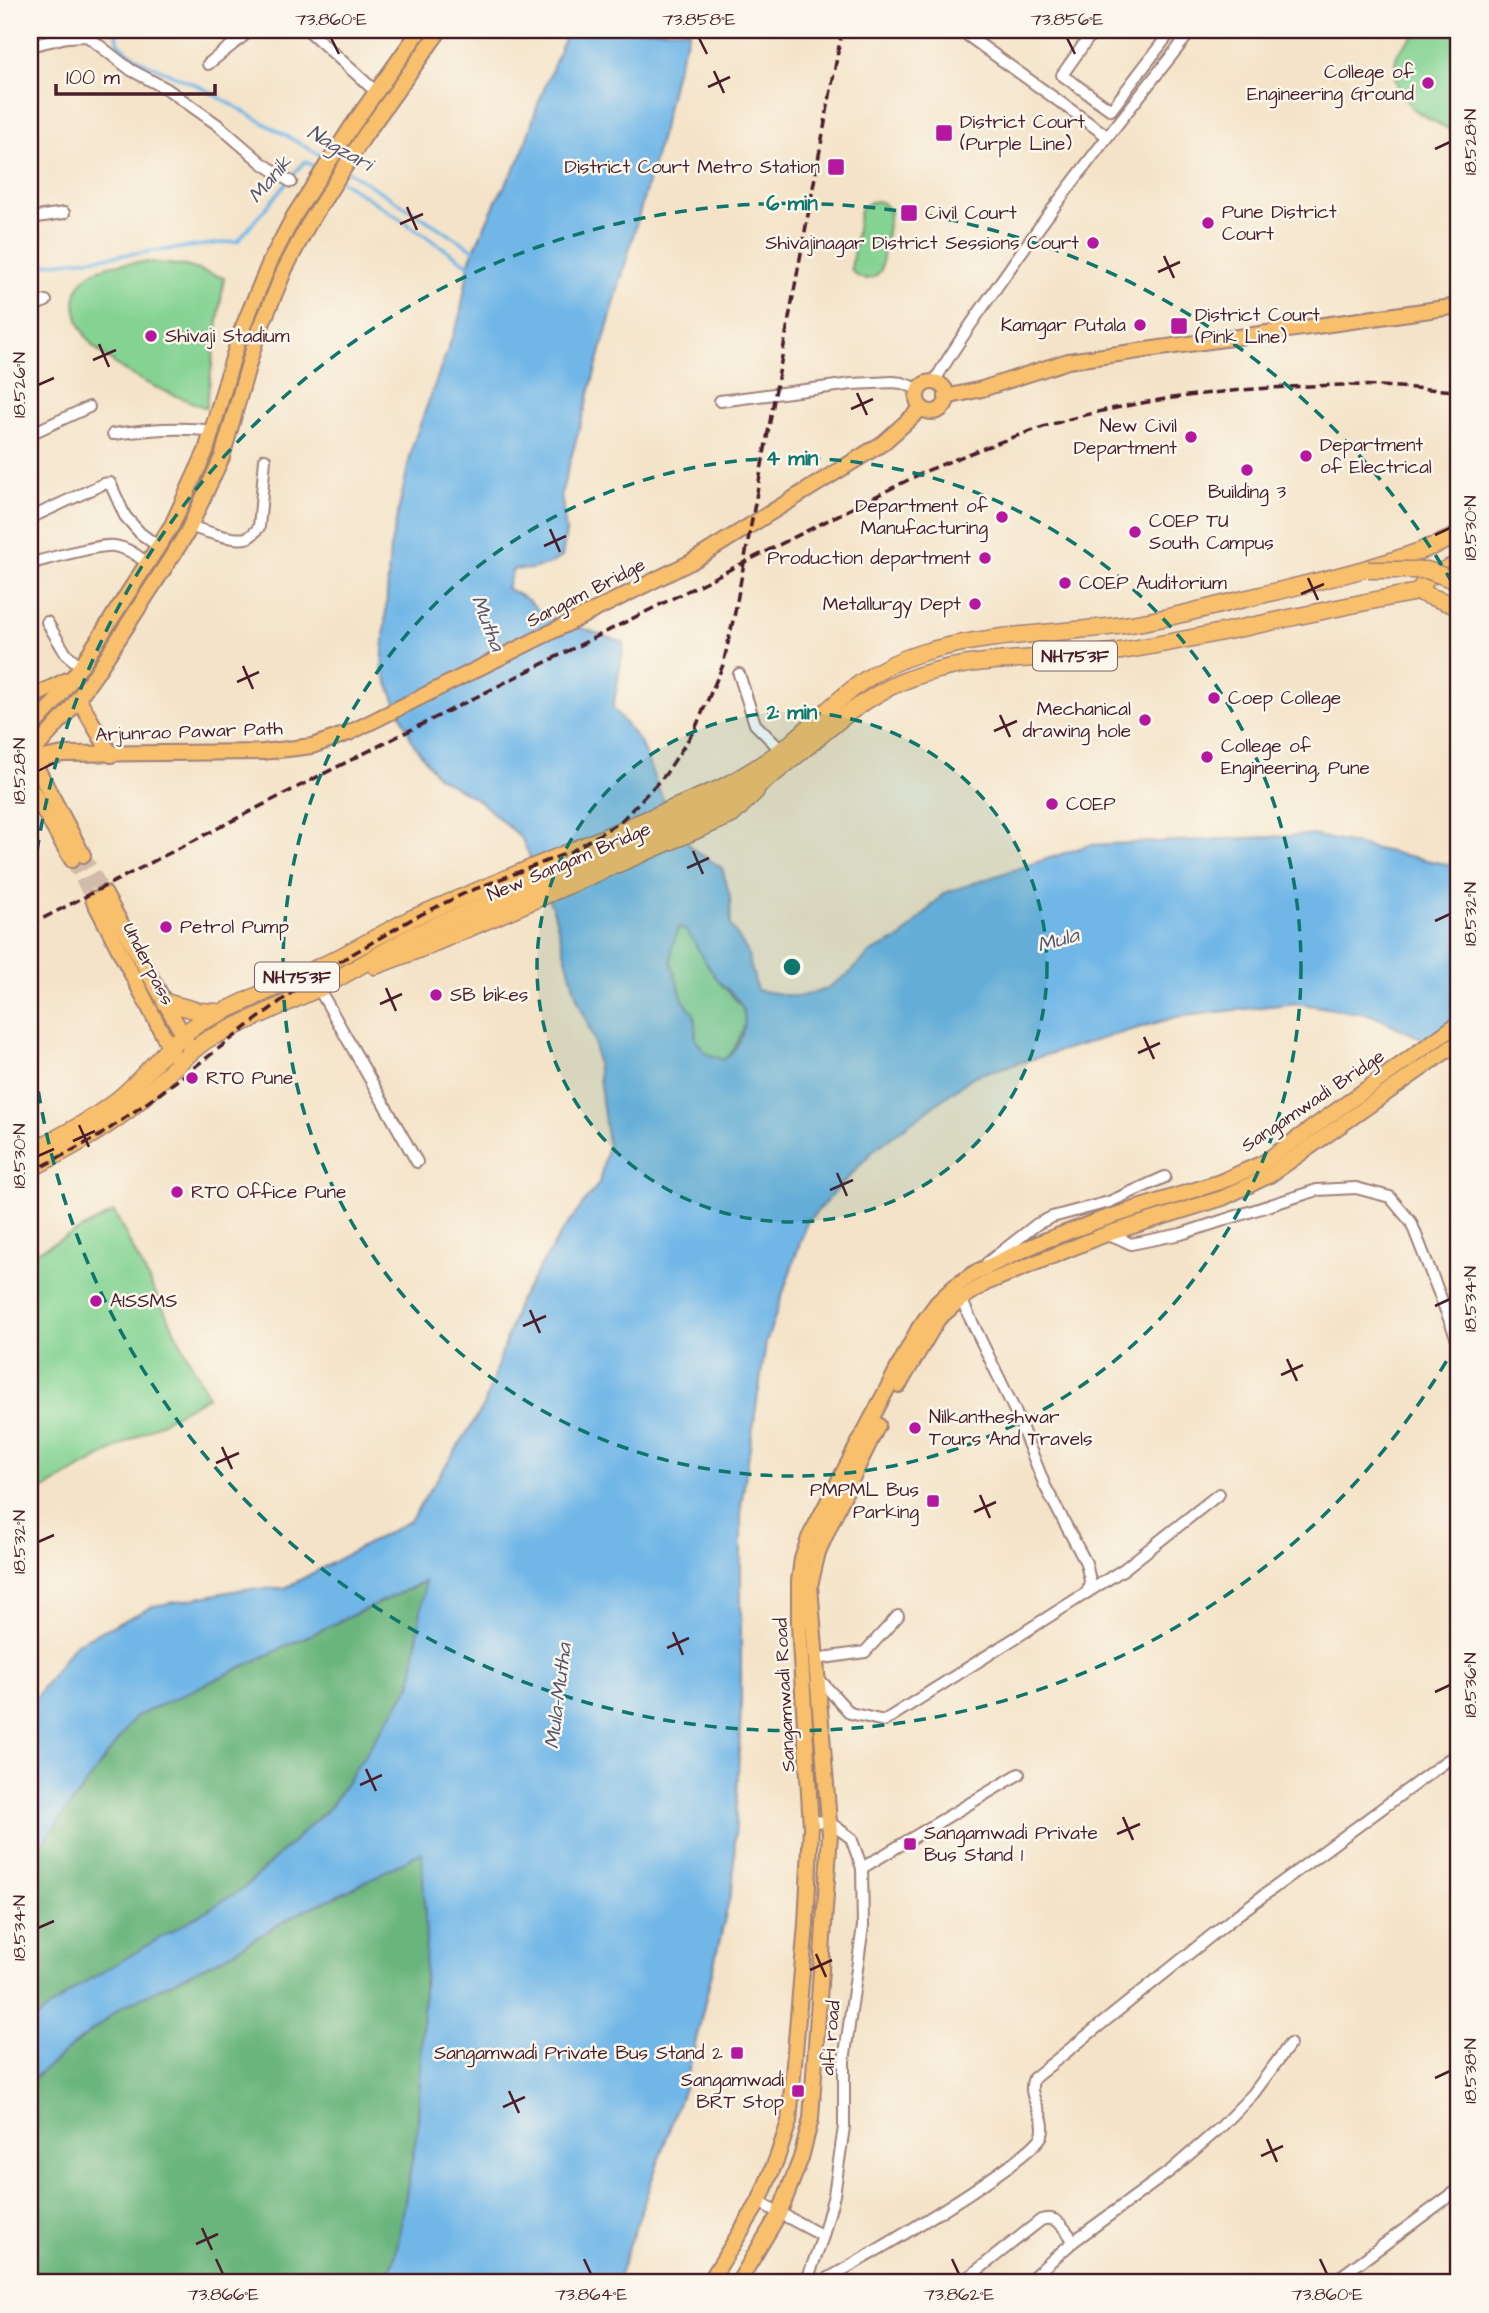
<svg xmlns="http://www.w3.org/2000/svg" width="1489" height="2313" viewBox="0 0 1489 2313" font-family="'Architects Daughter',sans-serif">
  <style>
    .green { fill: #84d393; stroke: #67795f; stroke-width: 2 }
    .forest { fill: #6bb57d; stroke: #5a6a54; stroke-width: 2 }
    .water { fill: #70b6e7; stroke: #5d6a89; stroke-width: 2; fill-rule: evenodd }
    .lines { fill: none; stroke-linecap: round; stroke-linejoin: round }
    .stream { stroke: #70b6e7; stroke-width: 3.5 }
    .major-tunnel { stroke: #d2bca9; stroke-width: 14; stroke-dasharray: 14 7; stroke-linecap: butt }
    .minor-casing { stroke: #9f817a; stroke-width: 14 }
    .major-casing { stroke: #9f817a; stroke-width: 18 }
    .highway-casing { stroke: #9f817a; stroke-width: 19 }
    .minor { stroke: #fff; stroke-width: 10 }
    .major { stroke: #f8bf6c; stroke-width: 14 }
    .highway { stroke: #f8bf6c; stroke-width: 16 }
    .rail { stroke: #4a1f2b; stroke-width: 3.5; stroke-dasharray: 10 5; stroke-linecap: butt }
    .major-bridge-casing { stroke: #9f817a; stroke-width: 18; stroke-linecap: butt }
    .highway-bridge-casing { stroke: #9f817a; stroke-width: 19; stroke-linecap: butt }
    .major-bridge { stroke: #f8bf6c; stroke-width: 14 }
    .highway-bridge { stroke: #f8bf6c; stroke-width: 16 }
    .ticks { fill: none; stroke: #4a1f2b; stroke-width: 2.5 }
    .ring { fill: none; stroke: #0f766e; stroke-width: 3.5; stroke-dasharray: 12 9 }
    .poi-dot { fill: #b5179e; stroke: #fbf7ec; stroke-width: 2.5 }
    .labels { text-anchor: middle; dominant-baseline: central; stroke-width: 5; stroke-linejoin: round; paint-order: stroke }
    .shield { fill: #fbf7ec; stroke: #7f6065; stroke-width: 2 }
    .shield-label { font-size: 18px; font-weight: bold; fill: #4a1f2b }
    .poi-label { font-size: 19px; fill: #4a1f2b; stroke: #fbf7ec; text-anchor: start }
    .street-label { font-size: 19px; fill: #4a1f2b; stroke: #fbf7ec }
    .water-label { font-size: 21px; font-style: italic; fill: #57546d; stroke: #fbf7ec }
    .centre { fill: #0f766e; stroke: #fbf7ec; stroke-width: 3.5 }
    .ring-label { font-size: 21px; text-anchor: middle; font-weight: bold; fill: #0f766e; stroke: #fbf7ec; stroke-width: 5; stroke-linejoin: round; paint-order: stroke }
    .neatline { fill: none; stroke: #4a1f2b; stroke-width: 2.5 }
    .ticks-label { font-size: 18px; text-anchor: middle; fill: #4a1f2b }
  </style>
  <rect width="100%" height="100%" fill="#fbf7ec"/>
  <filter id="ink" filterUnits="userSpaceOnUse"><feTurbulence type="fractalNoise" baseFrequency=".0143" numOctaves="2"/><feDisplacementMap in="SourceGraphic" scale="14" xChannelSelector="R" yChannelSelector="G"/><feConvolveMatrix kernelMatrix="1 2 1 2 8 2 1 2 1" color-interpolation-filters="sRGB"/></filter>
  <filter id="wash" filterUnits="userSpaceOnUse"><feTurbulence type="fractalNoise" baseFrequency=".00686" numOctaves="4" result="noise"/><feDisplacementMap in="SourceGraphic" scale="28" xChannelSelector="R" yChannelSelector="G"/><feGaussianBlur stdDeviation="1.57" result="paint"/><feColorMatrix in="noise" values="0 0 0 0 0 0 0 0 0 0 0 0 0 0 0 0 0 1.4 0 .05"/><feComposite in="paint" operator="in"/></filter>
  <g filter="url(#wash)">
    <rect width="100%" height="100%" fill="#f4e3c8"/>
    <g class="green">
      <path d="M1421 30H1459V134C1432 120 1398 109 1395 74 1395 66 1394 60 1398 53 1403 44 1413 37 1421 30Z"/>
      <path d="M877 201 883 203 890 212 881 270C872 283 859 281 851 269L860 209 871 202Z"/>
      <path d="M148 262 186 266 224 278 206 408C175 395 141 384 114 363 107 358 99 352 93 346 76 326 65 292 90 274 106 263 129 263 148 262Z"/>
      <path d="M679 927 687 931C697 946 706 963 716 978 732 1000 756 1007 739 1038 735 1047 732 1055 724 1060L705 1053 696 1040 694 1014 683 1000 671 962 672 946Z"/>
      <polygon points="114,1212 208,1396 30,1497 30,1255"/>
    </g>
    <g class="forest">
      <polygon points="426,1581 411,1685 331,1806 243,1889 79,1986 30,2023 30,1888 40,1847 135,1717"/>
      <polygon points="423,1851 426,1942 418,2126 396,2254 386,2283 30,2283 30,2081 121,2007 224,1957 295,1915 343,1893"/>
    </g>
    <path class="water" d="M568 30H690L675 74 662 132 561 494 566 532 562 557C547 567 531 571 513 569L507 588 528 600 542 614 624 643 613 708 640 742 661 795 691 848 722 868 730 897 731 926 747 951 757 990 798 997 824 990 850 973 872 951 901 938 944 893 1089 845 1312 835 1459 867V1056L1372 1015 1296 1003 1176 1017 974 1076 874 1150 807 1222 766 1343 741 1505V1709L733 1884 686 2082 616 2283H386L396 2254 418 2126 426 1942 422 1852 343 1893 295 1915 224 1957 121 2007 30 2081V2023L79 1986 243 1889 331 1806 411 1685 425 1581 135 1717 40 1847 30 1888V1705L75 1644 154 1606 244 1589 285 1588 410 1521 484 1406 519 1301 562 1232 599 1183 608 1145 594 1040 577 998 553 909 522 839 481 802 437 776 413 743 382 669 390 549 413 444 460 316 470 259 497 199 521 157 538 104ZM679 927 687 931C697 947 706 963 716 978 724 988 737 996 742 1007 750 1023 738 1052 723 1060L705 1053 696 1040 694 1014 683 1000 671 962 672 946Z"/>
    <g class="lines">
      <g class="stream">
        <polyline points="115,30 119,45 143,62 201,87 327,159"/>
        <polyline points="346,170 476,251"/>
        <polyline points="341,181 376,203 472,267"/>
        <polyline points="30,266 238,241 305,161 319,169"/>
      </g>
    </g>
  </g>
  <g filter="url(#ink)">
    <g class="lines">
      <g class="major-tunnel">
        <polyline points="83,855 104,893"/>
        <polyline points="72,860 93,899"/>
      </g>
      <defs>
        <g id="minor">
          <polyline points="308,30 375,91"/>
          <polyline points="960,30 1107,136"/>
          <polyline points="1094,30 1062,75 1111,110 1172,30"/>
          <polyline points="30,46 67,37 87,36 131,70 167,89 218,125 262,163 291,182"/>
          <polyline points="208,64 251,30"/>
          <polyline points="30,218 64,213"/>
          <polyline points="30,307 46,301"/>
          <path d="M934 382C956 344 982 308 1008 271 1066 188 1129 109 1192 30"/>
          <polyline points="720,401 852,384 893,382 902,383 919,389"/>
          <polyline points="30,434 89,407"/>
          <path d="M113 434C147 430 179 426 213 431"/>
          <polyline points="30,518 103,484 110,483 125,516 140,533 159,547"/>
          <path d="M190 526C203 531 233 541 246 538 251 537 256 531 259 527L265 459"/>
          <path d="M30 565 39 561C56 557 100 544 114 546 128 548 138 556 148 564"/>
          <polyline points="47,622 66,654 81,666"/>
          <polyline points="739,674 755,724 781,750"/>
          <polyline points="319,989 417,1162"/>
          <polyline points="1106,1236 1116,1237 1131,1244 1181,1234 1317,1190 1356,1188 1390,1197 1411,1222 1459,1344"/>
          <polyline points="987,1263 1037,1224 1052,1217 1109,1202 1165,1177"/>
          <polyline points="959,1295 1015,1411 1045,1486 1086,1563 1090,1581 1088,1591"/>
          <polyline points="816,1659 865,1652 898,1616"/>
          <polyline points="818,1678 850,1713 884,1721 1124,1569 1219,1494"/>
          <polyline points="862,1868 1019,1774"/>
          <polyline points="759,2202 823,2236"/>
          <polyline points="806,2283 823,2236 834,2195 844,2127 844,2061 863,1926 862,1868 851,1838 829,1822 811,1821"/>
          <path d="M819 2283C851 2267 1034 2159 1042 2135 1048 2115 1025 2097 1034 2078L1237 1915 1445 1762 1459 1753"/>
          <path d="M961 2283 1041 2220C1058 2214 1064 2229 1074 2241"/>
          <polyline points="1026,2283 1074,2241 1170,2171 1222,2126 1253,2094 1290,2044"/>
          <polyline points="1332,2283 1459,2189"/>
        </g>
        <g id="major">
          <polyline points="352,126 420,30"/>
          <polyline points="365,135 440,30"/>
          <circle cx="932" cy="397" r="15"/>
          <polyline points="946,397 982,389 1068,361 1459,306"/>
          <polyline points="30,698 69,679"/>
          <polyline points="78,698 111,755"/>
          <polyline points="30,729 56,701 81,666 172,525 206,451 240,334 270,262 294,216"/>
          <polyline points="30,755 69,711 95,675 187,533 222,457 256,339 285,269 308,225"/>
          <polyline points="31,757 83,855"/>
          <polyline points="30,764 48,757 63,754 263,752 312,746 349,733 691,562 883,443 922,408"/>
          <polyline points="30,787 72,860"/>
          <polyline points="104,893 192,1051"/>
          <polyline points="93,899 174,1056"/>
          <polyline points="899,1385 938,1319 961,1299 986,1283 1104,1235 1223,1198 1270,1175 1459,1042"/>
          <polyline points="709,2283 759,2202 777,2158 789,2122 806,1924 811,1827 799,1625 799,1581 802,1559 809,1538 919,1328 937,1303 954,1287 976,1272 1041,1242 1100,1220 1220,1182 1263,1163 1459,1023"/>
          <polyline points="738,2283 779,2214 801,2158 811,2119 830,1834 810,1586 818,1552 840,1503 878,1425"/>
        </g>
        <g id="highway">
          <polyline points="1418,592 1459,607"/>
          <polyline points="375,966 423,948 732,815 756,791"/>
          <path d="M319 989 416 934 726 802C738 796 752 790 763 782 808 750 849 704 901 682 970 653 1047 662 1121 651 1220 635 1319 610 1418 592L1427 578 1459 563"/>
          <polyline points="165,1002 198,1011 217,1012"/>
          <path d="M30 1152C61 1136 95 1119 122 1096 150 1072 169 1041 201 1022L336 959 410 919 721 788C746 775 770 760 792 742 835 705 864 670 921 653 984 634 1051 634 1116 626 1165 620 1213 606 1261 595 1328 579 1396 564 1459 535"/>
          <path d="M30 1169C63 1152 97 1134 127 1111 156 1089 178 1059 208 1039L328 984"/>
        </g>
      </defs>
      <use href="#minor" class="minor-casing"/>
      <use href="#major" class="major-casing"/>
      <use href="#highway" class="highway-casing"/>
      <use href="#minor" class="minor"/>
      <use href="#major" class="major"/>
      <use href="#highway" class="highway"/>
      <g class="rail">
        <path d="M30 925 321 775 926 471C973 452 1020 433 1070 419 1158 395 1251 387 1343 385 1381 385 1421 389 1459 391"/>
        <polyline points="30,1173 99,1136 158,1095 299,987 349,956 412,919 465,893 572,851 621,821 665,775 695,729 723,665 735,612 842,30"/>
      </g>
      <defs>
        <g id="major-bridge">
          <polyline points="294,216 352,126"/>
          <polyline points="308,225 365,135"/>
        </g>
        <polyline id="highway-bridge" points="1368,570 1427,570 1459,582"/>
      </defs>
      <use href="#major-bridge" class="major-bridge-casing"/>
      <use href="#highway-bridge" class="highway-bridge-casing"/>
      <use href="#major-bridge" class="major-bridge"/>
      <use href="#highway-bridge" class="highway-bridge"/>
    </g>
  </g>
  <path class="ticks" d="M331 38 339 54M699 38 707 54M1067 38 1075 54M714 71 724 93M708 87 730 77M1435 149 1450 142M407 207 417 230M400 224 423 214M1164 256 1174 278M1158 272 1180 262M99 344 109 367M93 360 116 350M38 385 54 378M857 393 867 415M851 409 873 399M550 529 560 552M1435 535 1450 528M544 546 566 536M1308 578 1318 600M1301 594 1324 584M243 666 253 689M237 682 259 672M1000 715 1010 737M994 731 1017 721M38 771 54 763M693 851 703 874M687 868 709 858M1435 921 1450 914M386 988 396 1011M380 1004 402 994M1144 1037 1154 1059M1138 1053 1160 1043M79 1125 89 1147M73 1141 95 1131M38 1156 54 1149M837 1173 847 1196M830 1190 853 1180M1435 1306 1450 1299M530 1310 540 1333M523 1326 546 1316M1287 1359 1297 1381M1281 1375 1303 1365M222 1447 232 1469M216 1463 239 1453M980 1495 990 1518M974 1512 996 1502M38 1542 54 1535M673 1632 683 1655M667 1648 689 1638M1435 1692 1450 1685M366 1769 376 1791M360 1785 382 1775M1123 1817 1133 1840M1117 1834 1140 1824M38 1928 54 1921M816 1954 826 1977M810 1970 832 1960M1435 2078 1450 2071M509 2091 519 2113M503 2107 525 2097M1267 2139 1277 2162M1261 2156 1283 2146M202 2228 212 2250M196 2244 218 2234M216 2259 223 2274M584 2259 591 2274M952 2259 959 2274M1320 2259 1327 2274"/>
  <circle cx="792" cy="967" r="255" fill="#0f766e" fill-opacity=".12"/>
  <g class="ring">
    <circle cx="792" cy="967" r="255"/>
    <circle cx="792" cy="967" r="509"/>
    <path d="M1457 1343A764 764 0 0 1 30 1020M30 914A764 764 0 0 1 1457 591"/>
  </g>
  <g class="poi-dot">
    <circle cx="1428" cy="83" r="7"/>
    <rect x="935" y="124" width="18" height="18" rx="3.5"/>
    <rect x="827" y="158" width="18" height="18" rx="3.5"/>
    <rect x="900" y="204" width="18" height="18" rx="3.5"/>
    <circle cx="1208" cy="223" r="7"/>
    <circle cx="1093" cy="243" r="7"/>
    <circle cx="1140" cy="325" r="7"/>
    <rect x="1170" y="317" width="18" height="18" rx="3.5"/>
    <circle cx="151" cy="336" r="7"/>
    <circle cx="1191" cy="437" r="7"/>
    <circle cx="1306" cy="456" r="7"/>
    <circle cx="1247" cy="470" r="7"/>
    <circle cx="1002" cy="517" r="7"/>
    <circle cx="1135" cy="532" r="7"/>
    <circle cx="985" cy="558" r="7"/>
    <circle cx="1065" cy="583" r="7"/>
    <circle cx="975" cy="604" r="7"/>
    <circle cx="1214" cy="698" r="7"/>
    <circle cx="1145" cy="720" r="7"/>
    <circle cx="1207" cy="757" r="7"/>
    <circle cx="1052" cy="804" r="7"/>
    <circle cx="166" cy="927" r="7"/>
    <circle cx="436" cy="995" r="7"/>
    <circle cx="192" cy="1078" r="7"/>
    <circle cx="177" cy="1192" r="7"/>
    <circle cx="96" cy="1301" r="7"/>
    <circle cx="915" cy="1428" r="7"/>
    <rect x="926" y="1494" width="14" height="14" rx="3.5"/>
    <rect x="903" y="1837" width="14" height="14" rx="3.5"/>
    <rect x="730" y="2046" width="14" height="14" rx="3.5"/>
    <rect x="791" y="2084" width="14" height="14" rx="3.5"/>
  </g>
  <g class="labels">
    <g class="shield">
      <rect x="1033" y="641.5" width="84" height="29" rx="5"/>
      <rect x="255" y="962.5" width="84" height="29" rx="5"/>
    </g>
    <g class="shield-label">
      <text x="1075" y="656">NH753F</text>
      <text x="297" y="977">NH753F</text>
    </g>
    <g class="poi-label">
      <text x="1414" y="72" text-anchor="end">College of<tspan x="1414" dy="22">Engineering Ground</tspan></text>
      <text x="960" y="122">District Court<tspan x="960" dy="22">(Purple Line)</tspan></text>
      <text x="820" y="167" text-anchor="end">District Court Metro Station</text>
      <text x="1222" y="212">Pune District<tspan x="1222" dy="22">Court</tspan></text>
      <text x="925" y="213">Civil Court</text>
      <text x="1079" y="243" text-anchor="end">Shivajinagar District Sessions Court</text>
      <text x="1195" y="315">District Court<tspan x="1195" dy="22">(Pink Line)</tspan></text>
      <text x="1126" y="325" text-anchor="end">Kamgar Putala</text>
      <text x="165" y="336">Shivaji Stadium</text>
      <text x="1177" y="426" text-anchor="end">New Civil<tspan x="1177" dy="22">Department</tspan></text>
      <text x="1320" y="445">Department<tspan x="1320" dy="22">of Electrical</tspan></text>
      <text x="1247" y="492" text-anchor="middle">Building 3</text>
      <text x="988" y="506" text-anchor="end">Department of<tspan x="988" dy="22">Manufacturing</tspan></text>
      <text x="1149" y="521">COEP TU<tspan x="1149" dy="22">South Campus</tspan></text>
      <text x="971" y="558" text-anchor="end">Production department</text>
      <text x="1079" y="583">COEP Auditorium</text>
      <text x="961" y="604" text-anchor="end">Metallurgy Dept</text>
      <text x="1228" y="698">Coep College</text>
      <text x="1131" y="709" text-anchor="end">Mechanical<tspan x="1131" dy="22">drawing hole</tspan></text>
      <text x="1221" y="746">College of<tspan x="1221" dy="22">Engineering, Pune</tspan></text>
      <text x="1066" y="804">COEP</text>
      <text x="180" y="927">Petrol Pump</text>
      <text x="450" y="995">SB bikes</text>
      <text x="206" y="1078">RTO Pune</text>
      <text x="191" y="1192">RTO Office Pune</text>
      <text x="110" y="1301">AISSMS</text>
      <text x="929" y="1417">Nilkantheshwar<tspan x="929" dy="22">Tours And Travels</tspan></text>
      <text x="919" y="1490" text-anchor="end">PMPML Bus<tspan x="919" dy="22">Parking</tspan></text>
      <text x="924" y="1833">Sangamwadi Private<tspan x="924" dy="22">Bus Stand 1</tspan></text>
      <text x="723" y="2053" text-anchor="end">Sangamwadi Private Bus Stand 2</text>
      <text x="784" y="2080" text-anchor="end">Sangamwadi<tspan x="784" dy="22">BRT Stop</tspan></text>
    </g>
    <g class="street-label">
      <text transform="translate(586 593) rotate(-27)">Sangam Bridge</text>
      <text transform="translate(189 732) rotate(-2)">Arjunrao Pawar Path</text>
      <text transform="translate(569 862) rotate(-23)">New Sangam Bridge</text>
      <text transform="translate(148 964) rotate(63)">Underpass</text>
      <text transform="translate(1313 1101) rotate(-34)">Sangamwadi Bridge</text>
      <text transform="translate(785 1695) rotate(-93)">Sangamwadi Road</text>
      <text transform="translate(831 2038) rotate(-85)">alfi road</text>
    </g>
    <g class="water-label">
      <text transform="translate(340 148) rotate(30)">Nagzari</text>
      <text transform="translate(270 179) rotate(-49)">Manik</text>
      <text transform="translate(488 623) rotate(69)">Mutha</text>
      <text transform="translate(1058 940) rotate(-16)">Mula</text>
      <text transform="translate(558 1696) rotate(-83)">Mula-Mutha</text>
    </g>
  </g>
  <circle cx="792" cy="967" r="10" class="centre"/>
  <g class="ring-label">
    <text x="792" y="210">6 min</text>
    <text x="792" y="465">4 min</text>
    <text x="792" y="719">2 min</text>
  </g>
  <rect width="1489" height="2313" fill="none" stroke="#fbf7ec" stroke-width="77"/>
  <path d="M56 84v10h159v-10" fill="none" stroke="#4a1f2b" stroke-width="3.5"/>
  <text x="66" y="84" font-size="21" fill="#4a1f2b" stroke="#fbf7ec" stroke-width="5" paint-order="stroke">100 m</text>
  <rect x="38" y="38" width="1412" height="2236" class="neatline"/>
  <g class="ticks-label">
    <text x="331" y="25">73.860°E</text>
    <text x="699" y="25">73.858°E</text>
    <text x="1067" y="25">73.856°E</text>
    <text transform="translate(1470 142) rotate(-90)" y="6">18.528°N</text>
    <text transform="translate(19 385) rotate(-90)" y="6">18.526°N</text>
    <text transform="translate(1470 528) rotate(-90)" y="6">18.530°N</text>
    <text transform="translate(19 771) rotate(-90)" y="6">18.528°N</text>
    <text transform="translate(1470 914) rotate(-90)" y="6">18.532°N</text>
    <text transform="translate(19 1156) rotate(-90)" y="6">18.530°N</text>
    <text transform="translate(1470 1299) rotate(-90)" y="6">18.534°N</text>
    <text transform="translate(19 1542) rotate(-90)" y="6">18.532°N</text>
    <text transform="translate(1470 1685) rotate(-90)" y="6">18.536°N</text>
    <text transform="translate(19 1928) rotate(-90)" y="6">18.534°N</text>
    <text transform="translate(1470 2071) rotate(-90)" y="6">18.538°N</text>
    <text x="223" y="2300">73.866°E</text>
    <text x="591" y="2300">73.864°E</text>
    <text x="959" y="2300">73.862°E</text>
    <text x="1327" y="2300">73.860°E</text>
  </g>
</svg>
